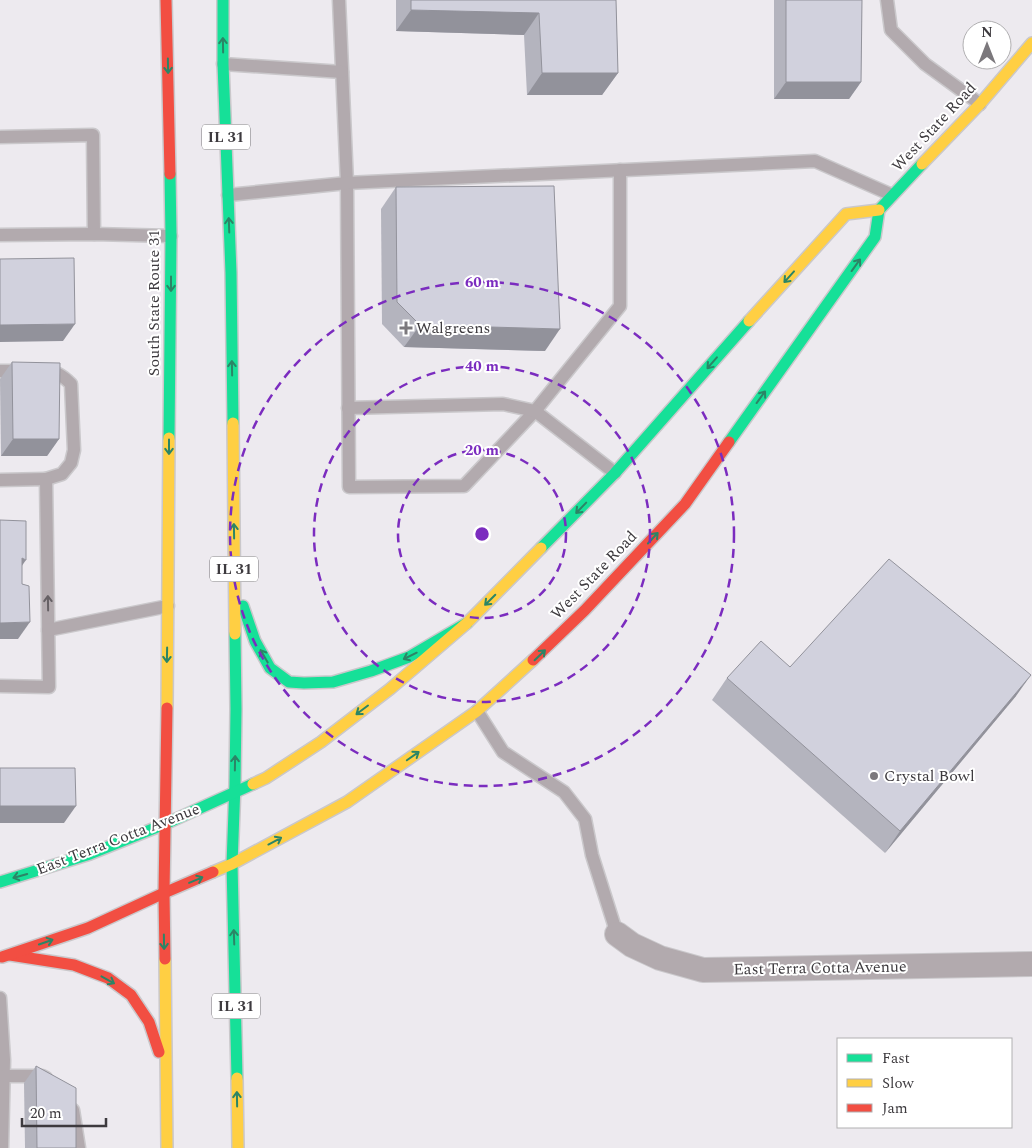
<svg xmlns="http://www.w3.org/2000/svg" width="1032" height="1148" viewBox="0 0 1032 1148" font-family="Spectral,serif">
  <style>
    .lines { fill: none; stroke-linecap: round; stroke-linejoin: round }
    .lane-casing { stroke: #cac8cb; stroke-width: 15 }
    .street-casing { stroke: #cac8cb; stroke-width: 26 }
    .fast-casing { stroke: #cac8cb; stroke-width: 14 }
    .slow-casing { stroke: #cac8cb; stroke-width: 14 }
    .jam-casing { stroke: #cac8cb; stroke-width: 14 }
    .lane { stroke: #b2aaae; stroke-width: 12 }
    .street { stroke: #b2aaae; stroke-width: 24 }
    .fast { stroke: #16e098; stroke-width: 11 }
    .slow { stroke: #ffcf43; stroke-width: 11 }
    .jam { stroke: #f24e42; stroke-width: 11 }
    .wall { fill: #b4b4be }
    .shaded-wall { fill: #92929b }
    .building { fill: #d1d1dd; stroke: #92929b }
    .oneway { stroke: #2b8566 }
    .oneway2 { stroke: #666165 }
    .ring { fill: none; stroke: #7b2cbf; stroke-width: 2.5; stroke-dasharray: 9 6 }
    .poi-dot { fill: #7b787c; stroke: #fff; stroke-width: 2 }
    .labels { text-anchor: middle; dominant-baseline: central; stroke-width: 4; stroke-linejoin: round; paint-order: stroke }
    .shield { fill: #fff; stroke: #777578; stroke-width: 1 }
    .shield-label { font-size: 15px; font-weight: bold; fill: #3d3a3e }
    .street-label { font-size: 16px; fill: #3d3a3e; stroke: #fff }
    .poi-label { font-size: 16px; fill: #3d3a3e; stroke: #fff; text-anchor: start }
    .centre { fill: #7b2cbf; stroke: #fff; stroke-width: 2.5 }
    .ring-label { font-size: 15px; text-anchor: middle; font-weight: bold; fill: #7b2cbf; stroke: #fff; stroke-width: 4; stroke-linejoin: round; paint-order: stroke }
  </style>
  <rect width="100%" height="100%" fill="#edeaef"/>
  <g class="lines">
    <defs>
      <g id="lane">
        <polyline points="339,0 347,183 349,487 464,486 535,411 620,306 620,170"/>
        <polyline points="887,0 891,30 925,64 980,104"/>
        <polyline points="223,64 342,72"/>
        <polyline points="0,137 93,135 94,234"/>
        <polyline points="228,195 347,183 815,161 892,195"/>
        <polyline points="0,235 94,234 171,236"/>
        <polyline points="0,371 22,371"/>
        <path d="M45 371C56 371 63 376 71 384L74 450 71 463 62 474 46 479"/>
        <polyline points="348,408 503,404 535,411 615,473"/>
        <polyline points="0,480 46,479 49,687 0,686"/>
        <polyline points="48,630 168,606"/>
        <polyline points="477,711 503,752 564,792 585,819 592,855 617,934"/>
        <polyline points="0,998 4,1060 2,1148"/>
        <polyline points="4,1076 42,1076 46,1078"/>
        <polyline points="73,1110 79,1148"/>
      </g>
      <polyline id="street" points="617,934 632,945 660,958 703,970 1032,964"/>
      <g id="fast">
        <polyline points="223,0 223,64 231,273 233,423"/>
        <polyline points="169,438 171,236 170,174"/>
        <polyline points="729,442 875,237 879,210 922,164"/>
        <polyline points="541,548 615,473 749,321"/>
        <polyline points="243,606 255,641 270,668 289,682 304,683 333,682 371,671 409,657 467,623"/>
        <polyline points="235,634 236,709 235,784 232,864 237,1078"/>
        <polyline points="0,882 90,854 165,824 253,784"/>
      </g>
      <g id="slow">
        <polyline points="922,164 980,104 1032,43"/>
        <polyline points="749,321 846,214 879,210"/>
        <polyline points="233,423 235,634"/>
        <polyline points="167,708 169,438"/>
        <polyline points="253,784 266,778 321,742 390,689 467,623 541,548"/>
        <polyline points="213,872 232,864 347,802 477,711 533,660"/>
        <polyline points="165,959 167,1148"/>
        <polyline points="237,1078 238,1148"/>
      </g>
      <g id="jam">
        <polyline points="166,0 170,174"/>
        <polyline points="533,660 585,610 685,504 729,442"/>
        <polyline points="10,955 74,965 108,978 131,995 149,1022 159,1052"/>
        <polyline points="2,957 88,928 164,893 213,872"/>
        <polyline points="165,959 164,893 167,708"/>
      </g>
    </defs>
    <use href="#lane" class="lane-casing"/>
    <use href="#street" class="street-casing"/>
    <use href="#fast" class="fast-casing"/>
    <use href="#slow" class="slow-casing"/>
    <use href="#jam" class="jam-casing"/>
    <use href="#lane" class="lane"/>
    <use href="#street" class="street"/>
    <use href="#fast" class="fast"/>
    <use href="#slow" class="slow"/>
    <use href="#jam" class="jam"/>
  </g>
  <g class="wall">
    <polygon points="396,0 616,0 618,73 602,95 527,95 524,35 396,31"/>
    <polygon points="774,0 862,0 861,82 849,99 774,99"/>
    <polygon points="396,187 545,351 404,347 382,324 381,209"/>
    <polygon points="12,362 59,439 47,456 1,456 0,379"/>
    <polygon points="790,667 1016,696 885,853 712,700 727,678"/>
    <polygon points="36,1066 76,1148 25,1148 24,1083"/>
  </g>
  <g class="shaded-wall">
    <polygon points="411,10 539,13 524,35 396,31"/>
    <polygon points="542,73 618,73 602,95 527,95"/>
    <polygon points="786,82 861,82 849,99 774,99"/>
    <polygon points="75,324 63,341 0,342 0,325"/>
    <polygon points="420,325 560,329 545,351 404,347"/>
    <polygon points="13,439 59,439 47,456 1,456"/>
    <polygon points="22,558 26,560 14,577"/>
    <polygon points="30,622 18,639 0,639 0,623"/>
    <polygon points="1031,675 1016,696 885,853 900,831"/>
    <polygon points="0,806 76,806 64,823 0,823"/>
  </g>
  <g class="building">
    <polygon points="411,0 616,0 618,73 542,73 539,13 411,10"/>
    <polygon points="786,0 862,0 861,82 786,82"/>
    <polygon points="554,186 560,329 420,325 397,302 396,187"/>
    <polygon points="74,258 75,324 0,325 0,259"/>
    <polygon points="12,362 60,363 59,439 13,439"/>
    <polygon points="0,520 26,521 26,560 22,558 22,584 29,586 30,622 0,623"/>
    <polygon points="889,559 1031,675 900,831 727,678 761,641 790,667"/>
    <polygon points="0,768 75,768 76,806 0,806"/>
    <polygon points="36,1066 76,1088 76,1148 37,1148"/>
  </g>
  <defs><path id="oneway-shaft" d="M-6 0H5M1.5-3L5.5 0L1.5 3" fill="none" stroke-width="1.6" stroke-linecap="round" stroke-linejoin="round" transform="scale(1.25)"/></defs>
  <g class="oneway">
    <use href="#oneway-shaft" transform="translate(223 45) rotate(-91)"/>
    <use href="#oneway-shaft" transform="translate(168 66) rotate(89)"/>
    <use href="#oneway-shaft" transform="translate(229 225) rotate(-92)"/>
    <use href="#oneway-shaft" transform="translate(856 265) rotate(-54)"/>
    <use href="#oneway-shaft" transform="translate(789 277) rotate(132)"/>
    <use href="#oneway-shaft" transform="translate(171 284) rotate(90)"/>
    <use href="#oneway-shaft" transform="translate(712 363) rotate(131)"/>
    <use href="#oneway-shaft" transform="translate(232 368) rotate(-91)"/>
    <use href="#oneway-shaft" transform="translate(761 397) rotate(-54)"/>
    <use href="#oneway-shaft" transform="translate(169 447) rotate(90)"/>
    <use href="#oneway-shaft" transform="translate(581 508) rotate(134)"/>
    <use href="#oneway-shaft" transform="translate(234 531) rotate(-91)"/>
    <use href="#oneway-shaft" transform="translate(653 538) rotate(-47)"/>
    <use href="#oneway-shaft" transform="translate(490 600) rotate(135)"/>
    <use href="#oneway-shaft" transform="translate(167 655) rotate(91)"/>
    <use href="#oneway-shaft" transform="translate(540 655) rotate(-44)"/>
    <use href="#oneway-shaft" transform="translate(264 656) rotate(-120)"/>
    <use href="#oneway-shaft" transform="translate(410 656) rotate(154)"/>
    <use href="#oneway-shaft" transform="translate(362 710) rotate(143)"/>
    <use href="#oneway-shaft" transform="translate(413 756) rotate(-35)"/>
    <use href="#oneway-shaft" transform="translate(235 763) rotate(-89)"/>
    <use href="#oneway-shaft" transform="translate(275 841) rotate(-28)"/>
    <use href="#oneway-shaft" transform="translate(20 876) rotate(164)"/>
    <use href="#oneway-shaft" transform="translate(196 880) rotate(-23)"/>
    <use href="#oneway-shaft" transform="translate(234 937) rotate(-92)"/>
    <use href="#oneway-shaft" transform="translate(46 942) rotate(-19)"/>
    <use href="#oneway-shaft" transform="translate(164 942) rotate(89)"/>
    <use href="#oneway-shaft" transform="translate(108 980) rotate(29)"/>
    <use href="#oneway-shaft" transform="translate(237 1099) rotate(-91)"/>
  </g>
  <use class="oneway2" href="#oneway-shaft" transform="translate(48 603) rotate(-91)"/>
  <g class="ring">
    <circle cx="482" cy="534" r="84"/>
    <circle cx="482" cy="534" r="168"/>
    <circle cx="482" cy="534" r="252"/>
  </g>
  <g class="poi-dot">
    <path d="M403.5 320.5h5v5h5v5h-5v5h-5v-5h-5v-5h5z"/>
    <circle cx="874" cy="776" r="5"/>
  </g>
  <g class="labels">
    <g class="shield">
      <rect x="202" y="124.5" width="48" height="25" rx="4"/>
      <rect x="210" y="556.5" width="48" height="25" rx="4"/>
      <rect x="212" y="993.5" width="48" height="25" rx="4"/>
    </g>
    <g class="shield-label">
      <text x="226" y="137">IL 31</text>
      <text x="234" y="569">IL 31</text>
      <text x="236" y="1006">IL 31</text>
    </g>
    <g class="street-label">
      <text transform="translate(934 127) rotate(-47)">West State Road</text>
      <text transform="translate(154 303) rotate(-90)">South State Route 31</text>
      <text transform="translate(594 575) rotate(-46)">West State Road</text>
      <text transform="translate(118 839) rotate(-21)">East Terra Cotta Avenue</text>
      <text transform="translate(820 968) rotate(-1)">East Terra Cotta Avenue</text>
    </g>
    <g class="poi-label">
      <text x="416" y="328">Walgreens</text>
      <text x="884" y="776">Crystal Bowl</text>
    </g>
  </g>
  <circle cx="482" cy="534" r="8" class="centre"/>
  <g class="ring-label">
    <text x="482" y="287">60 m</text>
    <text x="482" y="371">40 m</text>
    <text x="482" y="455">20 m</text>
  </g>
  <rect x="837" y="1038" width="175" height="90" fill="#ffffff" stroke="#b1b0b2"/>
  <rect x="847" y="1054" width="25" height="8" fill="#16e098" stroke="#b1b0b2"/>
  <text x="882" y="1063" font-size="15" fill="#3d3a3e">Fast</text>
  <rect x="847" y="1079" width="25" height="8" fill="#ffcf43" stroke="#b1b0b2"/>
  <text x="882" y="1088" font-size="15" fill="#3d3a3e">Slow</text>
  <rect x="847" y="1104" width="25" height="8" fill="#f24e42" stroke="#b1b0b2"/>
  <text x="882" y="1113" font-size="15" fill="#3d3a3e">Jam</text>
  <g transform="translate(987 45)"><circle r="24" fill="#ffffff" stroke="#b1b0b2"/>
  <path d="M0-4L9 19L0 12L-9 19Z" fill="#7b787c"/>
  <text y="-8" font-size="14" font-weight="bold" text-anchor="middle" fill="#3d3a3e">N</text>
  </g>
  <path d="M22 1118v8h84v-8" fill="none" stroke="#3d3a3e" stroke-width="2.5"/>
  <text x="30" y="1118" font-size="15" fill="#3d3a3e" stroke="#ffffff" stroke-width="4" paint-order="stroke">20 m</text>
</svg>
